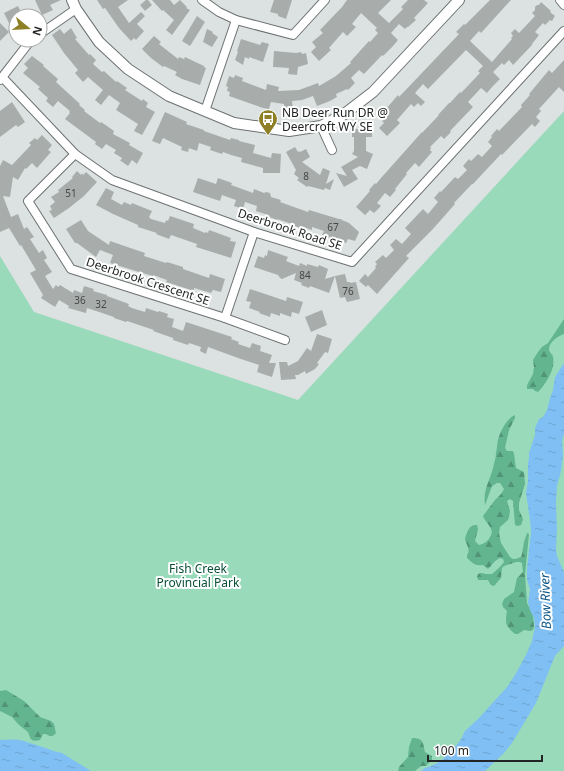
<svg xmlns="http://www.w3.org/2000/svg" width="564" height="771" viewBox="0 0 564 771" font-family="'Noto Sans',sans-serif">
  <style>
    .green { fill: #99daba }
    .forest { fill: url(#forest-firs) }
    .water { fill: url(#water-ripples) }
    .building { fill: #a8adac }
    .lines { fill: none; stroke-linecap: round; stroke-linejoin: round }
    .minor-casing { stroke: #6c7171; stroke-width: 10 }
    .tertiary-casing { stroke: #6c7171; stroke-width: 12 }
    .minor { stroke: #fff; stroke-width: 8 }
    .tertiary { stroke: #fff; stroke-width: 10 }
    .labels { text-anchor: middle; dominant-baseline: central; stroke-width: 4; stroke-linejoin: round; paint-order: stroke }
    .number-label { font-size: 10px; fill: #444747 }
    .poi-label { font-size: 12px; fill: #232525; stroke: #fff; text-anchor: start }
    .street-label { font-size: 12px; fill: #232525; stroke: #fff }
    .park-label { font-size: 12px; fill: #084d34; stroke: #fff }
    .water-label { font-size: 13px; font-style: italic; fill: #0f5787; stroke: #fff }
  </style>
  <defs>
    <pattern id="forest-firs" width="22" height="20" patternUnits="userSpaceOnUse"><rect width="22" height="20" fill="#62b58f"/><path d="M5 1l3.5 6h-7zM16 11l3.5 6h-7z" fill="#509375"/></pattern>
    <pattern id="water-ripples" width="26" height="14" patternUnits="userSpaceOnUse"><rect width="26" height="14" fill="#80bff3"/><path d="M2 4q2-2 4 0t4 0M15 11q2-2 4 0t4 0" fill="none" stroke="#6ea4d0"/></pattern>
  </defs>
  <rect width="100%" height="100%" fill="#dce1e2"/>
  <polygon class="green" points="564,111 564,771 0,771 0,256 34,312 298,400"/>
  <g class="forest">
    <path d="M564 319V334C558 336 549 342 549 349 549 353 553 354 553 357 554 361 553 367 552 370 549 378 544 386 538 392L535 391 533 389H527V385L533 374 534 367 533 360 538 352 542 347 548 343Z"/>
    <path d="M515 415V418L509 430 505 448 507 451H513L514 454 516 468 524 472 525 484 519 503V510L523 519 521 525 518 526 515 525 513 501 510 499 507 501 510 511 509 517 508 520 500 527 499 533 501 543 510 557 513 559H515L521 557 522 554 524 542 527 533 529 534 525 575 527 603 533 615 534 627 533 630 530 631 524 630 518 634H515C505 626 505 623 507 611L503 607 502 604 504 599 514 592 517 578 523 572 522 563 520 562H516L504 566 502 568 501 578 494 586 491 585 488 580H478L477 577 478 574 481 573 486 574H492C495 572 503 564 504 562L503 559 500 558C495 560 492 565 488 569L483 565C474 566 473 563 467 558V555C471 550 466 544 465 539 467 532 469 524 477 525L478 529 475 541 479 545C484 544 488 541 490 537 496 529 485 523 483 516L495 500 501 494 504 489 500 483H497L492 486 485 505C483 489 489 483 493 468 494 463 496 458 496 453 497 449 497 444 498 440 500 432 507 418 515 415Z"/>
    <path d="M6 690 24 701 40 717 51 721 54 724 56 733C50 740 49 733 43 734L40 740C31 742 31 740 28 732L19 725 12 717 0 711V691Z"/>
    <path d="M412 738C423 738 423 742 425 752L432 756V760L426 766H421L415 771H398L399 767 408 757 409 747Z"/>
  </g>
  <g class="water">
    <polygon points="564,363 564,434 562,441 563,455 561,471 557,486 556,503 557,529 556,549 557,556 564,572 564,646 555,656 536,703 512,743 504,753 485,771 421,771 425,768 431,766 441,761 452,750 460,741 465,731 478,719 507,687 515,675 526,655 532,641 535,627 534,618 530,610 528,602 530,590 527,579 527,569 531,532 530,520 526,493 528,481 528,464 529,457 529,453 535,435 535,428 539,419 543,417 547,410 550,398 553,390 555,377"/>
    <path d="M0 740C6 740 13 739 19 740 34 743 48 750 62 753L91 771H0Z"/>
  </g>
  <g class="building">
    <polygon points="35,0 61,0 50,5 53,10 42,15"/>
    <polygon points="97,0 128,0 118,7 129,23 141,12 145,16 137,24 144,31 136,40 134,38 131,41 119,28 105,8 103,9"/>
    <polygon points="146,0 148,0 152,5 145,11 140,5"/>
    <polygon points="152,0 170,0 174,5 180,0 187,7 186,8 190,10 172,35 166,30 174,20 163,10 162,11"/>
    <polygon points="274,0 292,0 286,19 278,16 278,14 270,12"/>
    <polygon points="347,0 391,0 378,13 389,23 403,9 401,7 408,0 424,0 428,3 414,18 416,20 408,27 407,27 405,29 399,24 391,33 398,40 393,46 383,56 382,55 364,74 359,70 351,78 355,83 348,90 347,89 336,94 337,97 330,101 317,106 313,96 302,100 292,101 293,110 284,110 284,104 271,102 269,109 263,108 229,96 230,92 227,91 228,87 226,86 229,76 234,78 235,75 243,78 242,81 266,90 267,84 279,87 278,91 299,90 318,83 319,86 336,76 351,63 350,62 369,41 370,42 378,33 375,30 377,28 361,13 352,24 356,27 347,36 343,32 329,48 331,50 319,61 311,52 316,47 312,42 323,33 320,30 342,7"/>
    <polygon points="490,0 511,0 481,33 479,31 470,41 492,62 512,39 511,38 513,36 511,33 515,29 519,33 535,16 532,13 535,10 535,7 537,5 539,5 541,2 551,11 550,12 555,16 552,21 550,20 545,25 543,23 535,32 539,35 532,44 532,45 513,65 509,60 504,65 502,63 493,72 500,79 492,87 487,93 481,88 468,102 473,107 450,131 451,132 444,139 441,136 430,147 431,148 430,150 432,152 419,167 415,163 406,173 407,174 395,189 396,190 390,197 385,193 377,203 381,206 374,213 370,210 365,215 356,207 370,191 369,190 375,183 376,184 381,178 422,132 422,133 439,115 438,115 449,103 450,103 460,92 461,93 480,73 478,71 483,66 466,50 428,89 423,84 415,93 425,102 421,106 418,103 414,107 411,104 397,120 400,123 387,136 379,128 384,123 382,121 384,120 380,117 387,110 386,109 398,95 399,97 459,34 456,32 464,24 465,25"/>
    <polygon points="18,6 23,16 16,16 16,25 12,29 4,13"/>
    <polygon points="197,16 205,22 190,46 182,41"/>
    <polygon points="0,23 9,32 0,41"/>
    <polygon points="71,28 77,38 75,39 89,55 90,54 96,60 93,64 102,72 104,71 116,82 117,81 127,88 125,90 142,101 143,99 148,103 146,107 155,112 142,135 134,131 138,124 116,110 120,103 109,95 101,105 95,100 103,90 88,77 83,82 75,73 78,70 64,53 52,35 60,29 64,34"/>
    <polygon points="207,29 213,32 212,33 218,37 212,47 203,42"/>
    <polygon points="154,36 161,42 159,44 178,59 179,57 184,59 185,57 204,66 204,67 206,68 200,85 182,79 175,75 177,72 164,66 163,67 151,58 142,49"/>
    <polygon points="241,39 260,45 262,42 269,44 263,62 249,57 249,59 245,57 243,65 235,60 238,52 237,51"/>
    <polygon points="274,51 296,53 301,52 302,54 306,53 308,64 298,67 297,75 288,74 289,68 273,67"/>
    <polygon points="32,56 44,65 43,66 58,79 56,82 80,104 79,105 85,110 84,111 100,123 101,122 107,126 114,131 113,134 130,143 129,145 143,153 137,164 132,160 128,166 121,161 120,161 122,158 114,153 116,150 106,144 102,149 95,144 96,142 65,119 70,113 69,112 70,111 58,101 53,107 46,101 48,98 38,89 40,87 23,73 28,68 24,64"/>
    <polygon points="564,60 564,92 559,87 539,109 541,111 536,117 540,121 535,127 532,124 502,155 501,154 473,184 472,184 454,203 455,204 432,230 406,256 409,258 377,294 368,285 366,287 359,281 365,274 368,277 376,268 375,267 377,264 375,262 383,255 386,258 394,250 390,245 396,239 402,244 411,234 405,228 423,209 428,214 438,202 434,198 440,191 441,192 455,177 458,179 467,170 463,166 469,159 471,161 478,154 482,157 492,146 488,142 492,137 491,136 497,129 499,131 522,107 521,105 530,95 529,94 549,70 552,73"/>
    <polygon points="12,102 25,122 18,127 16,125 0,137 0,111"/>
    <polygon points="165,112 187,122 186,124 204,130 204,131 230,140 231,138 239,140 239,141 255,145 253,153 271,158 272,153 281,154 280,173 263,173 263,168 241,162 242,158 231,155 223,152 222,154 210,150 211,147 199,143 197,151 189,148 188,152 181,150 182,147 163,138 160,144 152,141"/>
    <polygon points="352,129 372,129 372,137 366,137 366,151 373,154 367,169 360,166 352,170 358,179 344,187 336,173 347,176 341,167 358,157 352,154 354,151 354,137 352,137"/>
    <polygon points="42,135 52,145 48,150 51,152 37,168 32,163 26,169 25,168 18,180 13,177 10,197 3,196 11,217 18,214 24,229 27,227 34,237 30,239 39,253 43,250 47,258 44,260 52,272 45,276 53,289 56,285 58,287 60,285 73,293 74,290 82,293 84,286 94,289 93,291 107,295 107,296 129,304 128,306 132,308 145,312 146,308 158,312 159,311 168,314 167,317 174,319 172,327 183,331 186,322 232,337 231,339 239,342 238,344 250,348 252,343 261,346 260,351 272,355 269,363 276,363 272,377 257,372 259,365 238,358 208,347 206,354 200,351 201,347 189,343 188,345 173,340 173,338 153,331 154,330 127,321 126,322 114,318 114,317 87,308 86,313 68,308 69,306 59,300 55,307 41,298 43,295 30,273 36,270 21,245 20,246 9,228 0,232 0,166 3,160 12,165 31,145 29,143 35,138 37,140"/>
    <polygon points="295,147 298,152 299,151 300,152 306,149 310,157 302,162 320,175 323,168 330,171 326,184 334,179 330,190 325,188 324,190 308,186 307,187 297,180 299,178 294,174 296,170 286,152"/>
    <polygon points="77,171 81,175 82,173 83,175 86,172 97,182 84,196 69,208 54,218 49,211 52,210 50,206 55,202 51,197 59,192 58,190 73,178 72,177"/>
    <polygon points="198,178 216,184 218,178 232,183 231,185 253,193 254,189 264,193 266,192 270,193 271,197 281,200 280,202 308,212 309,210 339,219 341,219 342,220 349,223 359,232 355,241 348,239 346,243 322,235 324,231 312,227 312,230 300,226 300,228 291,225 292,224 277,219 277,220 267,216 268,215 256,211 257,206 245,202 243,209 234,206 236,200 222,195 220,201 193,192"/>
    <polygon points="106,188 114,192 111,199 122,205 124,202 131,205 132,203 152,211 149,217 151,219 165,223 166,220 168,221 170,216 194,224 193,228 205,233 206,232 208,233 209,230 231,238 230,241 236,242 231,258 196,247 197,244 171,235 169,239 156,234 157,233 138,227 138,225 113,214 96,205"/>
    <polygon points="81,220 88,231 109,245 110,241 145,253 144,256 166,263 167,262 183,267 183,269 209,278 210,274 225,279 221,292 213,290 211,293 194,288 194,291 166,282 167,280 153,275 153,276 139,272 110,263 113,255 100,250 96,257 77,243 75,243 66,229"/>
    <polygon points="268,250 288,257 286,261 299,266 300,263 307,266 307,264 318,267 319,265 328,269 325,279 335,276 329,293 310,286 309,288 301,285 302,283 294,280 296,273 282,279 280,278 278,275 254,267 258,256 264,258 265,255 267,256"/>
    <polygon points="345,274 347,282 350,282 350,283 356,282 360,299 347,302 345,297 340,298 335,276"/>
    <polygon points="250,289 286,301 287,297 303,302 299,314 292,312 291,317 280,313 280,316 271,313 270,317 259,313 260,312 249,308 251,302 246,301"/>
    <polygon points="322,310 327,325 311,332 305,317"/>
    <polygon points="317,334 332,339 328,353 325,352 317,363 319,364 315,369 306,374 305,371 298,375 295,375 296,379 281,380 279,362 287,362 288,366 298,361 307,348 311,351"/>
  </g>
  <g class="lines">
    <defs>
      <g id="minor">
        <polyline points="202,0 219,12 236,20"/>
        <polyline points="560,0 564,5"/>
        <polyline points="40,34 76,9"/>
        <polyline points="3,78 75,154 112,180 254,232 352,262 564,31"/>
        <polyline points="0,80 31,40"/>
        <polyline points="205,111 236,20 293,35 325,0"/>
        <polyline points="321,126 332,150"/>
        <polyline points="75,154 28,201 71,269 225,318 254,232"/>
        <polyline points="225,318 285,340"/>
      </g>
      <polyline id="tertiary" points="72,0 76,9 99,42 128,69 169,96 234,123 289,131 321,126 343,115 373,92 459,0"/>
    </defs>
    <use href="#minor" class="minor-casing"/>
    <use href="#tertiary" class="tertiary-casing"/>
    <use href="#minor" class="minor"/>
    <use href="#tertiary" class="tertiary"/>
  </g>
  <defs>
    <symbol id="bus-pin" viewBox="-11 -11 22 30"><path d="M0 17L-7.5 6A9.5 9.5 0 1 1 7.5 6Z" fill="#8d8027" stroke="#fff"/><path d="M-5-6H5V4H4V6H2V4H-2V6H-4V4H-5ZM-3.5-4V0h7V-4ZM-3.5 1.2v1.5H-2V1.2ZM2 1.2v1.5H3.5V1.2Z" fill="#fff"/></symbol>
  </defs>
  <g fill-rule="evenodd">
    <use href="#bus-pin" x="257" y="108" width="22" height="30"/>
  </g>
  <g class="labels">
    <g class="number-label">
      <text x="306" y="176">8</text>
      <text x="71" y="193">51</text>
      <text x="333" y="227">67</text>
      <text x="305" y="275">84</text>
      <text x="348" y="291">76</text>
      <text x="80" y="300">36</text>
      <text x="101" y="304">32</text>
    </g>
    <g class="poi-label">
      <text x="282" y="112">NB Deer Run DR @<tspan x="282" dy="14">Deercroft WY SE</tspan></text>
    </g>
    <g class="street-label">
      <text transform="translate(290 229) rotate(18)">Deerbrook Road SE</text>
      <text transform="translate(148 281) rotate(18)">Deerbrook Crescent SE</text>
    </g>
    <g class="park-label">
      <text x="198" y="568">Fish Creek<tspan x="198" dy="14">Provincial Park</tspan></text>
    </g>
    <g class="water-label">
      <text transform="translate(545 601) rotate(-92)">Bow River</text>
    </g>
  </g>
  <g transform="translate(28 28) rotate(108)"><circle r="19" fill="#ffffff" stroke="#a7a8a8"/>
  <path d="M0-3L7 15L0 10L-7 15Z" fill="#8d8027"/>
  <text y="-6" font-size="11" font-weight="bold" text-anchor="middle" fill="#232525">N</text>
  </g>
  <path d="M428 755v6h114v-6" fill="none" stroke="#232525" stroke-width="2"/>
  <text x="434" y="755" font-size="12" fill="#232525" stroke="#ffffff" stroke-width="3" paint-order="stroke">100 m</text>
</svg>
